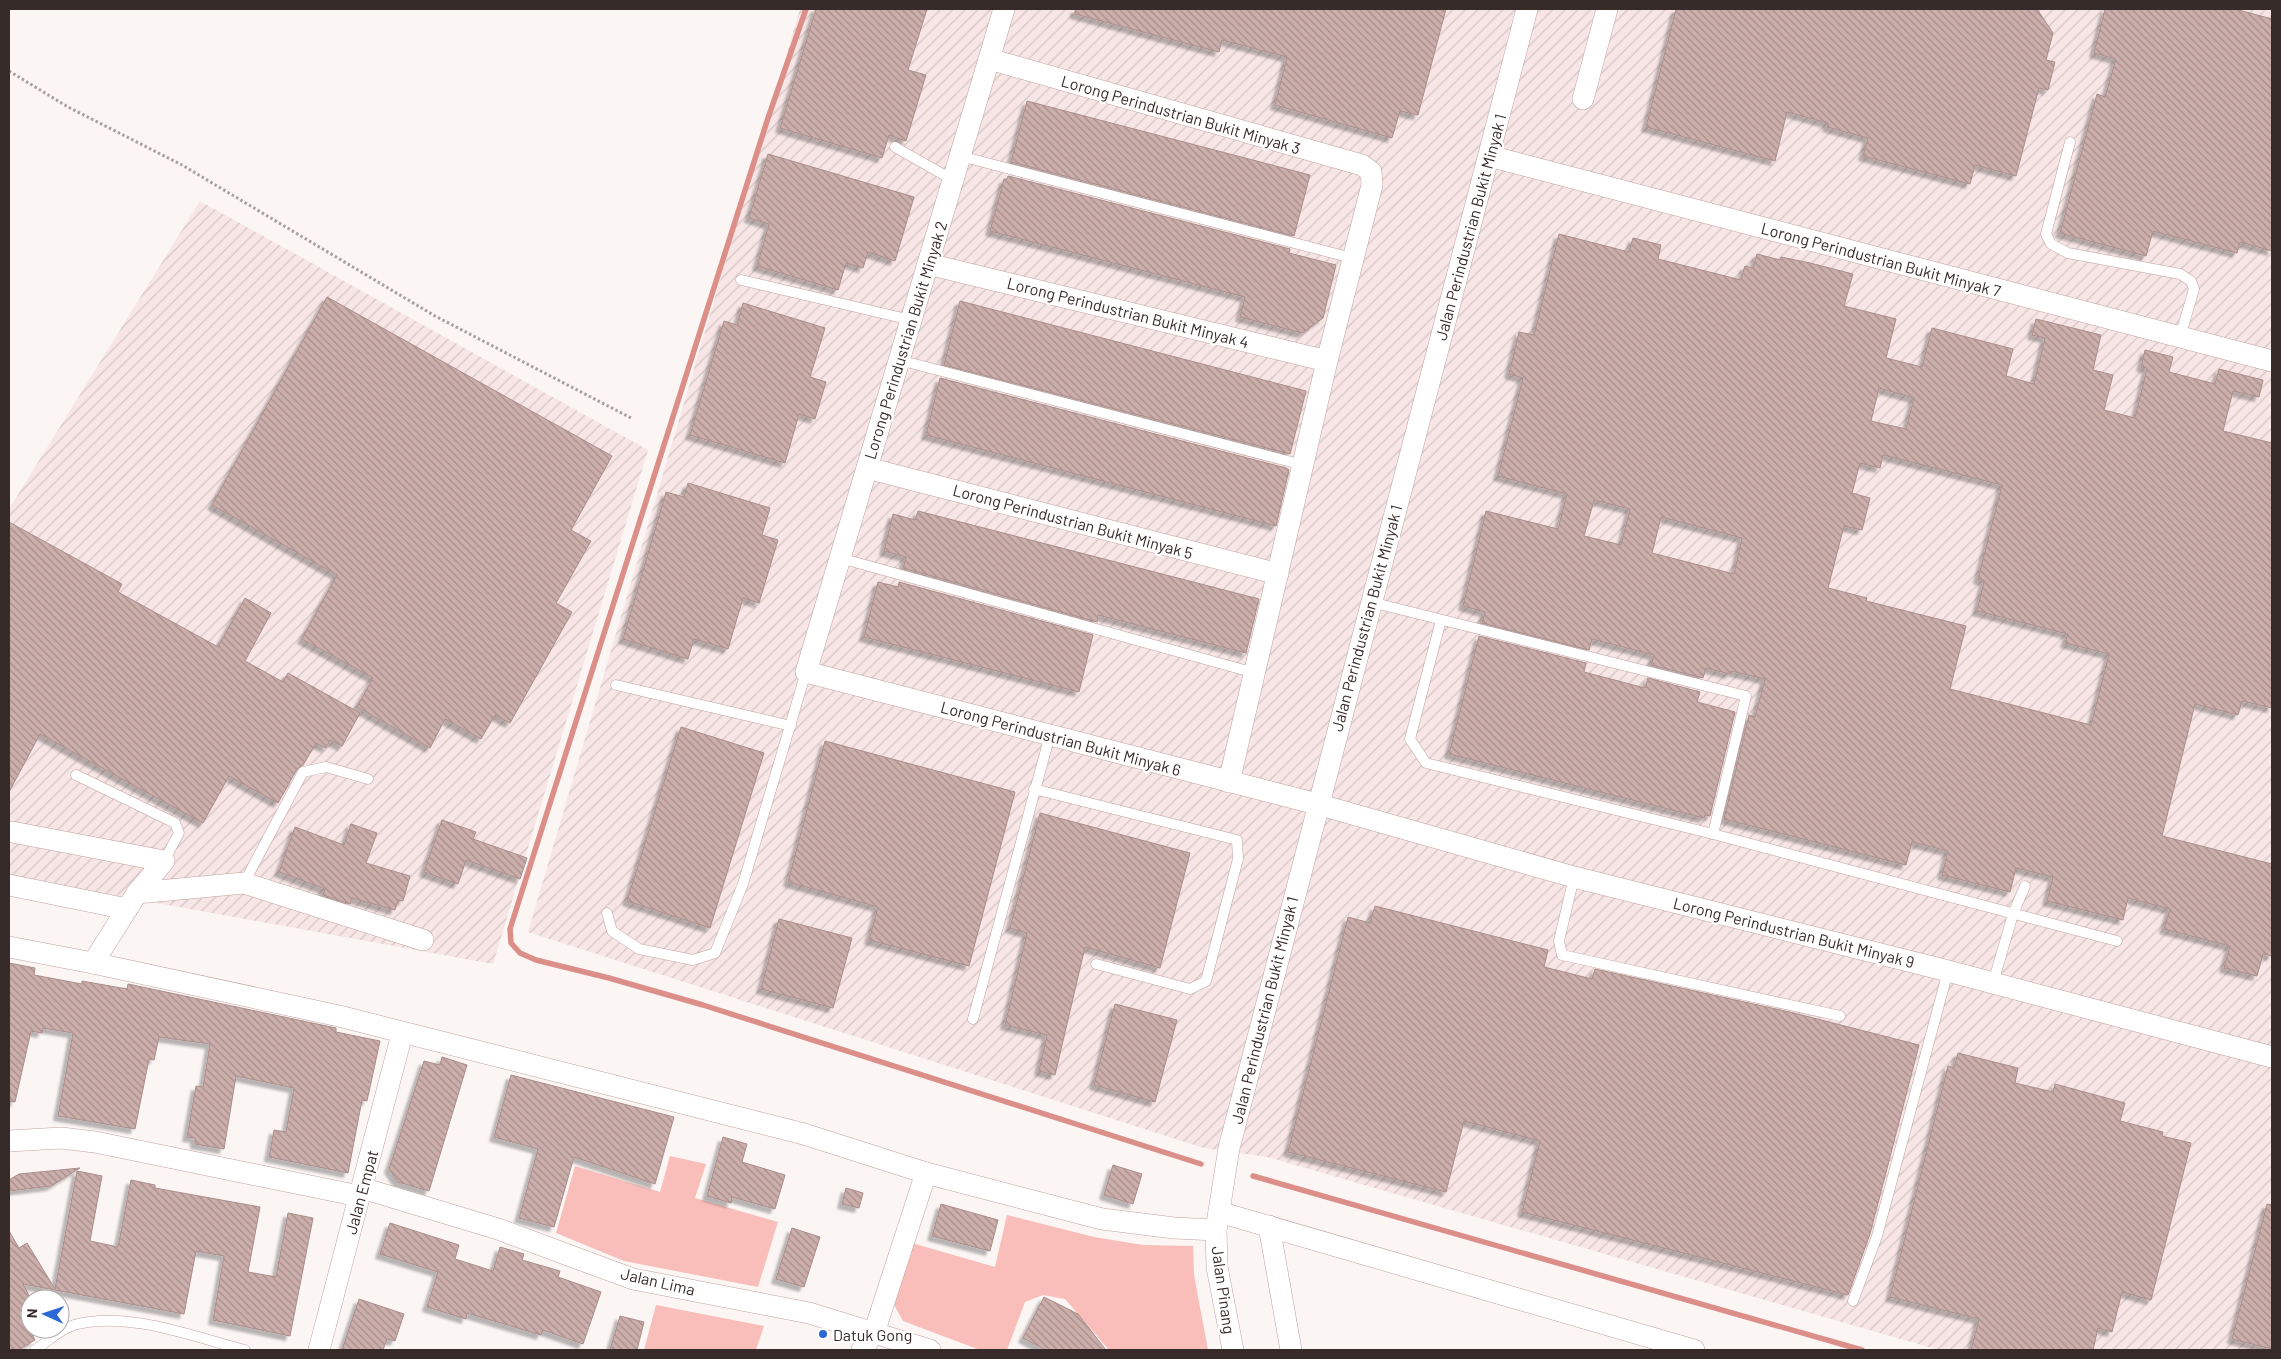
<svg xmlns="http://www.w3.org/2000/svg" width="2281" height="1359" viewBox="0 0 2281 1359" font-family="Barlow,sans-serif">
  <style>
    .industrial { fill: url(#industrial-furrows) }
    .grass { fill: #f9beb9 }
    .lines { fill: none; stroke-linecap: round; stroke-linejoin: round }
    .stream { stroke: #dc8f89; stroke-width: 5.5 }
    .building { fill: url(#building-back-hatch); stroke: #aa8e8b; fill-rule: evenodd; filter: url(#shadow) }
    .service-casing { stroke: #c0a3a0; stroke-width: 11 }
    .minor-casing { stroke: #c0a3a0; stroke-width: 22 }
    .path { stroke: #a9a09f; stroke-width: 3; stroke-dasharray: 2.5 2.5; stroke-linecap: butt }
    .service { stroke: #fff; stroke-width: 10 }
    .minor { stroke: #fff; stroke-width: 21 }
    .poi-dot { fill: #2b68d5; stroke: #fff; stroke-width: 2 }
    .labels { text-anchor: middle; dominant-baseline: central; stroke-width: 5; stroke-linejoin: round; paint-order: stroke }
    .street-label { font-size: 16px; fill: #372b2a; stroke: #fff }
    .poi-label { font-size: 16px; fill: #372b2a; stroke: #fff; text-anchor: start }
  </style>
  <defs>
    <pattern id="industrial-furrows" width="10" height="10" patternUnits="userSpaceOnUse" patternTransform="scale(1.25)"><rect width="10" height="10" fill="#f7e6e5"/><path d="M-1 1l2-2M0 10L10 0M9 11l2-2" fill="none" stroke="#d4c5c5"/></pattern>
    <pattern id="building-back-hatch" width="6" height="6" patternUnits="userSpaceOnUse" patternTransform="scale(1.25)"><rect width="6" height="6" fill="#ccaeab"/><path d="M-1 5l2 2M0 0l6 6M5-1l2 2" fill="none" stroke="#a68e8b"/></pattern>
    <filter id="shadow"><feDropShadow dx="-4.5" dy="4.5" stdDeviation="1" flood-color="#0004"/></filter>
  </defs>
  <rect width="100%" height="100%" fill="#fbf5f4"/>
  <g class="industrial">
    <polygon points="800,9 2272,9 2272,1350 1939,1350 1267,1157 1204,1148 528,932"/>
    <polygon points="200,201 648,450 493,964 9,876 9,509"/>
  </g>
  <g class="grass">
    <polygon points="670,1156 706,1164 695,1198 778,1222 758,1287 624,1261 556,1233 575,1166 660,1192"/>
    <polygon points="1007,1215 1094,1237 1143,1245 1193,1246 1194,1275 1208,1350 1109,1350 1065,1299 1043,1295 1025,1302 1007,1350 980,1350 903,1321 893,1303 912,1243 995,1267"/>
    <polygon points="656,1305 764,1326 756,1350 644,1350"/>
  </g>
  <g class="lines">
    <g class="stream">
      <polyline points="806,9 768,118 510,929 511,943 520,953 536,960 609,978 703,1005 1201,1164"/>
      <polyline points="1253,1176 1862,1350"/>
    </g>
  </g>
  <g class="building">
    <polygon points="816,9 927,9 908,70 926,75 906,141 889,135 882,158 780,128"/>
    <polygon points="1075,9 1446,9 1418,115 1400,111 1392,138 1275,105 1287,57 1222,40 1219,52 1075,14"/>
    <polygon points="1676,9 2037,9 2053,33 2046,60 2055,62 2048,90 2039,88 2016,176 1975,165 1970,184 1863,156 1868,138 1827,127 1828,123 1787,112 1775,161 1646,127"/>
    <polygon points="2105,9 2235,9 2272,19 2272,251 2240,242 2237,253 2153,231 2146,256 2060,233 2097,94 2105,97 2116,59 2094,53"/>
    <polygon points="1027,101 1310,175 1294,236 1011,162"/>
    <polygon points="768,154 914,197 895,261 868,252 863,268 846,263 838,290 757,266 769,224 749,218"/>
    <polygon points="1008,176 1290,249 1289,253 1336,265 1323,318 1302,333 1240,317 1245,297 990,231 1004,179 1007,179"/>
    <path d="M1559 234 1629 252 1633 238 1661 245 1658 259 1741 280 1745 266 1753 268 1757 254 1780 260 1781 257 1810 263 1853 274 1844 306 1896 319 1886 358 1922 367 1932 328 2013 349 2006 376 2034 384 2045 338 2032 335 2036 319 2101 335 2093 370 2113 375 2104 410 2135 418 2147 368 2141 367 2145 350 2173 357 2169 372 2215 384 2219 369 2263 380 2259 397 2233 391 2223 431 2272 443V708L2242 701 2238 715 2195 704 2162 836 2272 864V956L2263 954 2257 976 2224 968 2230 946 2164 929 2170 909 2128 898 2123 920 2047 901 2053 877 2016 868 2010 892 1942 875 1948 851 1912 842 1906 865 1724 819 1749 715 1755 717 1765 679 1731 671 1730 674 1706 668 1703 678 1651 665 1654 655 1592 639 1589 650 1482 623 1485 612 1463 606 1486 511 1558 529 1567 494 1498 476 1523 378 1509 374 1519 332 1534 335ZM1879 388 1914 398 1906 429 1871 421ZM1883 455 2002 485 1978 579 1984 581 1977 611 2068 634 2065 643 2109 654 2091 725 1950 689 1966 626 1866 601 1867 598 1828 588 1844 526 1862 530 1870 498 1852 493 1860 463 1880 468ZM1594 500 1630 509 1621 545 1584 536ZM1661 517 1742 538 1734 574 1652 553Z"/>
    <polygon points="327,297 612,456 571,530 591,541 556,603 572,612 510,723 495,715 481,739 445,719 430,748 357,707 373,678 302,639 337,575 212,505"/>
    <polygon points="960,301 1306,391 1290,454 944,365"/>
    <polygon points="743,303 825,328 810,377 826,382 815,419 799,414 785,463 690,435 724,321 737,325"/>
    <polygon points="940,378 1286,468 1289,470 1276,526 926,435"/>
    <polygon points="688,483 770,508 762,535 778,540 759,603 743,598 728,649 694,639 688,659 623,639 666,492 684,497"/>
    <polygon points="918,511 1259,599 1246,653 1098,615 1097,622 903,568 906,557 884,551 893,514 915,520"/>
    <polygon points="9,522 122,584 118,592 218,647 245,598 271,613 245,661 283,682 288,673 360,713 342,746 330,740 326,748 316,743 303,765 297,769 278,803 229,776 203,823 40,734 9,792"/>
    <polygon points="878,582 898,587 899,582 1093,635 1079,692 864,637"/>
    <polygon points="1479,636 1586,663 1584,672 1645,688 1648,678 1700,692 1697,702 1735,712 1710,816 1705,815 1704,818 1449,754"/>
    <polygon points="681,727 764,753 710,928 627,901"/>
    <polygon points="825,741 1015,792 969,966 869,940 878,907 788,882"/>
    <polygon points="1040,813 1190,853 1160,968 1085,947 1055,1075 1039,1071 1047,1035 1005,1025 1027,933 1010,928"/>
    <polygon points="442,820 476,832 473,839 527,858 520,879 466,860 458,884 424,872"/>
    <polygon points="351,824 377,833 366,863 410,876 403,901 398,900 395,910 352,898 350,904 323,895 325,889 279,872 295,827 344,845"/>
    <polygon points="1375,906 1548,950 1544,967 1592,979 1595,969 1794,1013 1919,1045 1870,1234 1848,1295 1522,1212 1540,1141 1464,1121 1446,1192 1288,1152 1348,917 1370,923"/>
    <polygon points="779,919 852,938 833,1008 761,989"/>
    <polygon points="9,963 35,968 34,975 82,984 82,981 127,989 128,984 336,1028 336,1032 380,1041 367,1101 362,1100 348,1173 269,1157 274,1130 286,1132 294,1088 236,1076 224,1149 195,1144 195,1138 187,1137 196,1086 203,1087 210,1044 159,1037 154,1060 149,1059 135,1129 58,1116 73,1033 43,1028 42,1033 31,1031 15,1102 9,1101"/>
    <polygon points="1115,1004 1177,1020 1155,1102 1094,1085"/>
    <polygon points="1958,1053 2018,1068 2015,1083 2053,1092 2055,1084 2125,1103 2120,1121 2163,1132 2162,1136 2191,1143 2151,1300 2122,1292 2112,1332 2098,1328 2093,1350 1971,1350 1979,1319 1890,1297 1948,1066 1954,1068"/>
    <polygon points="442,1057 467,1065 429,1191 398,1182 389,1169 424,1061 440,1065"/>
    <polygon points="511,1075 674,1117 655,1184 574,1157 554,1227 519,1218 538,1149 494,1137"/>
    <polygon points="723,1137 747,1144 742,1162 785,1175 775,1209 732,1197 731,1203 707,1196"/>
    <polygon points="1113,1165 1142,1174 1133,1204 1104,1195"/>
    <polygon points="80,1168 51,1186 9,1191 9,1180 19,1174"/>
    <polygon points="77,1171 102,1176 90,1241 118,1247 131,1180 155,1185 155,1188 260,1207 248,1272 276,1277 288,1213 313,1218 290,1336 213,1320 224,1256 196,1251 184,1314 23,1284 30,1297 30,1331 35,1340 18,1350 9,1350 9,1231 19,1248 27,1243 55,1289"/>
    <polygon points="846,1188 863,1193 859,1208 842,1204"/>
    <polygon points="941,1204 998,1220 990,1251 932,1236"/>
    <polygon points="2267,1204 2272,1205 2272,1349 2232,1339"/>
    <polygon points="390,1223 459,1245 455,1259 493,1271 500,1247 524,1254 522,1260 560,1271 558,1277 601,1292 583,1344 543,1330 541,1335 467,1313 466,1319 427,1307 438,1272 380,1254"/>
    <polygon points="792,1228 820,1237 804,1287 776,1279"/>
    <polygon points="1044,1297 1078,1314 1106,1350 1046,1350 1023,1338"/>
    <polygon points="359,1299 404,1314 395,1341 387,1339 383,1350 342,1350"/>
    <polygon points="620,1316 644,1322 637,1350 610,1350"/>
  </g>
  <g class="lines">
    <defs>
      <g id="service">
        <polyline points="2070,142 2046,234 2051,244 2068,253 2180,274 2191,281 2194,289 2180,337"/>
        <polyline points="895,147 953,180"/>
        <polyline points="960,156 1352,258"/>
        <polyline points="741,280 911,320"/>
        <polyline points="899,360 1303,465"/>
        <polyline points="840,558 1255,673"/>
        <polyline points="1371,602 1746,696 1713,834"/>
        <polyline points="1441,620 1410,739 1426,763 1713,834 2117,941"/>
        <polyline points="616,685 791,726"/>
        <polyline points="76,775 175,823 179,833 164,861"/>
        <polyline points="1034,789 1237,840 1238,859 1206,981 1190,989 1096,964"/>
        <polyline points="1574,877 1559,941 1562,955 1840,1016"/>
        <polyline points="244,883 303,772 326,767 368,779"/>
        <polyline points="607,913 612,931 639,949 693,960 715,953 743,884 806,672"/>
        <polyline points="1993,983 2013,914 2025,886"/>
        <polyline points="973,1019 1050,735"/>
        <polyline points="1853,1301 1877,1236 1948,971"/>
        <path d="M35 1350C47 1342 60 1329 74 1325 126 1310 194 1337 245 1350"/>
      </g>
      <g id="minor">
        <polyline points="1004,9 806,672 1317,804 1574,877 1948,971 2272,1057"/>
        <polyline points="989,59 1362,165 1371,172 1372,185 1327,361 1229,782"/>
        <polyline points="1583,99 1607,9"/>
        <polyline points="1489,156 2272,361"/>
        <polyline points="928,264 1327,361"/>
        <polyline points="867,468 1278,574"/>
        <polyline points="12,832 164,861 137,893 93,963"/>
        <polyline points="9,885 127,909"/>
        <polyline points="137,893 244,883 423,940"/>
        <polyline points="9,947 93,963 339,1016 804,1134 926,1173 1102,1219 1174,1228 1216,1230"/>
        <polyline points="9,1141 61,1138 95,1142 359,1196"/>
        <polyline points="362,1188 498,1229 633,1279 809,1313 930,1350"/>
        <polyline points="1219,1212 1694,1350"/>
        <polyline points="1269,1226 1291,1350"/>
        <polyline points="319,1350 402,1034"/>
        <polyline points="862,1350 874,1333 926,1173"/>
        <polyline points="1233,1350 1217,1267 1216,1230 1229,1148 1527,9"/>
      </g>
    </defs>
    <use href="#service" class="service-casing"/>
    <use href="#minor" class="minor-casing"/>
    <polyline class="path" points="9,71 68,107 182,165 435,316 633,419"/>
    <use href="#service" class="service"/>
    <use href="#minor" class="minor"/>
  </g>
  <circle class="poi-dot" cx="823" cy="1334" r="5"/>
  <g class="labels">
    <g class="street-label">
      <text transform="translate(1181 114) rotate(16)">Lorong Perindustrian Bukit Minyak 3</text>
      <text transform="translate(1470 227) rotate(-75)">Jalan Perindustrian Bukit Minyak 1</text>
      <text transform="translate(1881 259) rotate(15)">Lorong Perindustrian Bukit Minyak 7</text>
      <text transform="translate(1128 312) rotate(14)">Lorong Perindustrian Bukit Minyak 4</text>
      <text transform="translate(905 340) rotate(-73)">Lorong Perindustrian Bukit Minyak 2</text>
      <text transform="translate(1073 521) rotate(15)">Lorong Perindustrian Bukit Minyak 5</text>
      <text transform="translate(1366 618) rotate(-75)">Jalan Perindustrian Bukit Minyak 1</text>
      <text transform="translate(1061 738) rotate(15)">Lorong Perindustrian Bukit Minyak 6</text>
      <text transform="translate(1794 932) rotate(14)">Lorong Perindustrian Bukit Minyak 9</text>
      <text transform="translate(1264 1010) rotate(-76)">Jalan Perindustrian Bukit Minyak 1</text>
      <text transform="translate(361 1192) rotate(-75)">Jalan Empat</text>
      <text transform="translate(658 1281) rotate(13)">Jalan Lima</text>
      <text transform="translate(1224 1290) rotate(82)">Jalan Pinang</text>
    </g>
    <g class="poi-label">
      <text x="833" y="1334">Datuk Gong</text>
    </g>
  </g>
  <rect width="2281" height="1359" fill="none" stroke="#372b2a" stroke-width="20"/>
  <g transform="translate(45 1314) rotate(273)"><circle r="24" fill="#ffffff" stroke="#afaaaa"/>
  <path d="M0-4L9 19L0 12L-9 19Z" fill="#2b68d5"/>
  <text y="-8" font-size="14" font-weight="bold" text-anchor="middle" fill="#372b2a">N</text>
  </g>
</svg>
